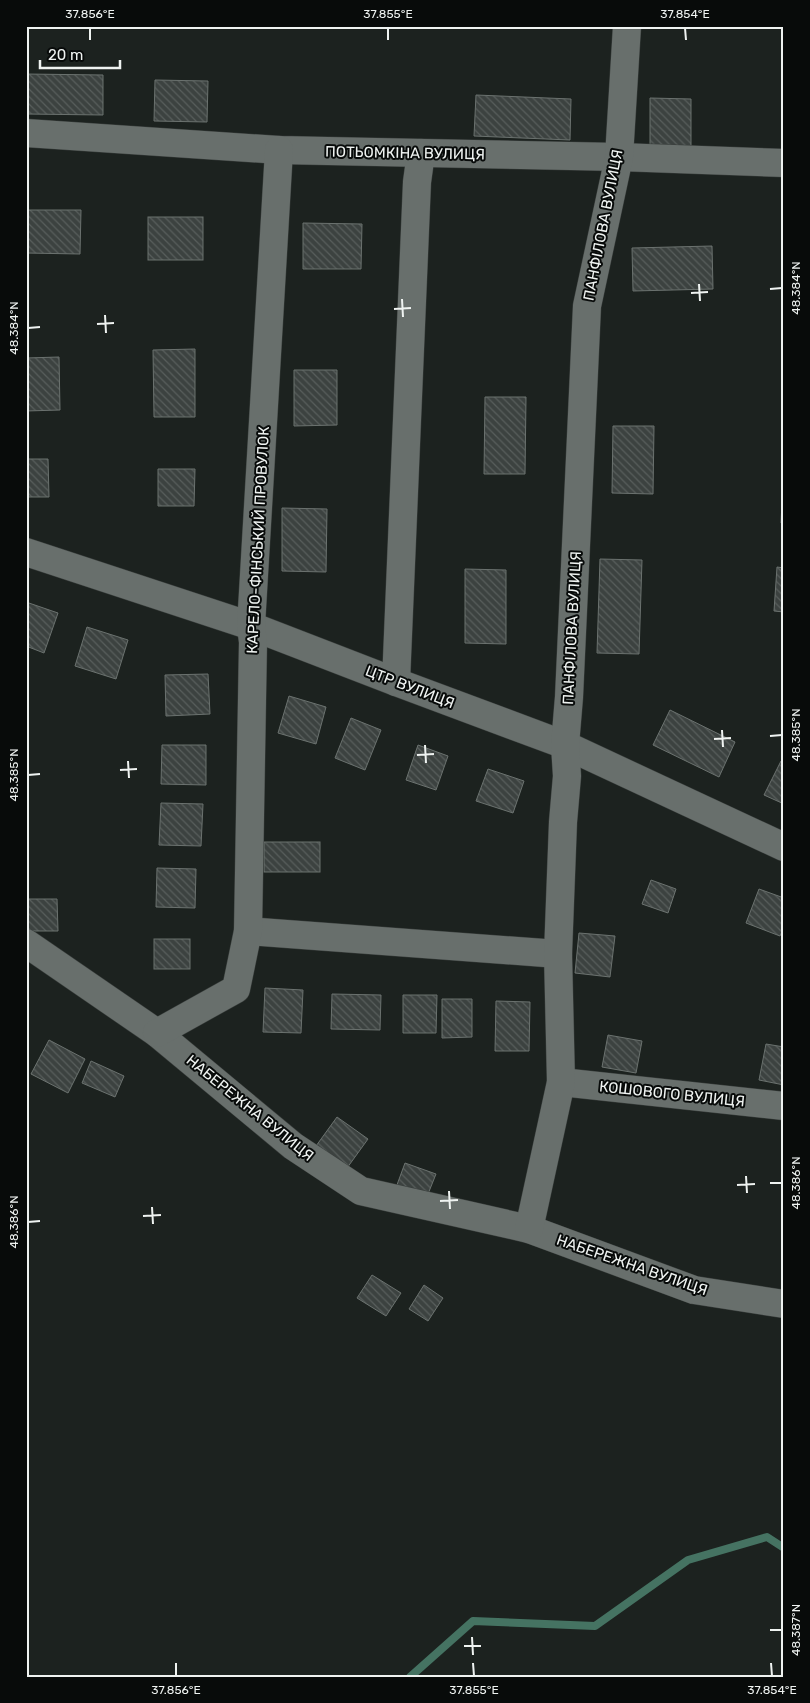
<svg xmlns="http://www.w3.org/2000/svg" width="810" height="1703" viewBox="0 0 810 1703" font-family="Rubik,sans-serif">
  <style>
    .lines { fill: none; stroke-linecap: round; stroke-linejoin: round }
    .stream { stroke: #457362; stroke-width: 8 }
    .building { fill: url(#building-back-hatch); stroke: #6b726f }
    .minor-casing { stroke: #393e3c; stroke-width: 29 }
    .minor { stroke: #686f6c; stroke-width: 28 }
    .ticks { fill: none; stroke: #eff3f1; stroke-width: 2 }
    .labels { text-anchor: middle; dominant-baseline: central; stroke-width: 4; stroke-linejoin: round; paint-order: stroke }
    .street-label { font-size: 15px; fill: #eff3f1; stroke: #080b0a }
    .neatline { fill: none; stroke: #eff3f1; stroke-width: 2 }
    .ticks-label { font-size: 12px; text-anchor: middle; fill: #eff3f1 }
  </style>
  <defs>
    <pattern id="building-back-hatch" width="6" height="6" patternUnits="userSpaceOnUse" patternTransform="scale(1.25)"><rect width="6" height="6" fill="#3c4240"/><path d="M-1 5l2 2M0 0l6 6M5-1l2 2" fill="none" stroke="#585e5c"/></pattern>
  </defs>
  <rect width="100%" height="100%" fill="#1c221f"/>
  <g class="lines">
    <polyline class="stream" points="410,1677 473,1621 595,1626 688,1560 767,1537 784,1548"/>
  </g>
  <g class="building">
    <polygon points="26,74 103,75 103,115 26,114"/>
    <polygon points="155,80 208,81 207,122 154,121"/>
    <polygon points="476,95 571,99 570,140 474,136"/>
    <polygon points="650,98 691,99 691,147 650,146"/>
    <polygon points="26,210 81,210 80,254 26,253"/>
    <rect x="148" y="217" width="55" height="43"/>
    <polygon points="303,223 362,224 361,269 303,269"/>
    <polygon points="712,246 713,289 633,291 632,248"/>
    <polygon points="195,349 195,417 154,417 153,350"/>
    <polygon points="59,357 60,410 26,411 26,358"/>
    <polygon points="294,370 337,370 337,425 294,426"/>
    <polygon points="485,397 526,397 525,474 484,474"/>
    <polygon points="613,426 654,426 653,494 612,493"/>
    <polygon points="26,459 48,459 49,497 26,497"/>
    <polygon points="158,469 195,469 194,506 158,506"/>
    <polygon points="783,481 784,481 784,523 781,523"/>
    <polygon points="282,508 327,509 326,572 282,571"/>
    <polygon points="600,559 642,560 639,654 597,653"/>
    <polygon points="777,567 784,568 784,612 774,611"/>
    <polygon points="465,569 506,570 506,644 465,643"/>
    <polygon points="26,602 58,613 44,653 26,646"/>
    <polygon points="87,627 128,640 116,679 75,666"/>
    <polygon points="208,674 210,714 166,716 165,675"/>
    <polygon points="289,696 326,707 316,744 278,733"/>
    <polygon points="670,710 735,742 719,777 653,745"/>
    <polygon points="351,718 381,730 365,770 335,758"/>
    <polygon points="162,745 206,745 206,785 161,784"/>
    <polygon points="418,745 448,756 436,790 406,780"/>
    <polygon points="781,761 784,762 784,804 764,795"/>
    <polygon points="488,769 524,781 513,813 476,801"/>
    <polygon points="161,803 203,804 201,846 159,845"/>
    <rect x="264" y="842" width="56" height="30"/>
    <polygon points="157,868 196,869 195,908 156,907"/>
    <polygon points="651,880 676,889 668,913 642,904"/>
    <polygon points="759,889 784,898 784,927 780,936 746,923"/>
    <polygon points="26,899 57,899 58,931 26,931"/>
    <polygon points="579,933 615,936 610,977 575,973"/>
    <rect x="154" y="939" width="36" height="30"/>
    <polygon points="265,988 303,990 301,1033 263,1032"/>
    <polygon points="332,994 381,995 380,1030 331,1029"/>
    <polygon points="403,995 437,995 436,1033 403,1033"/>
    <polygon points="442,999 472,999 472,1037 442,1038"/>
    <polygon points="496,1001 530,1002 529,1051 495,1051"/>
    <polygon points="608,1035 642,1041 636,1073 602,1067"/>
    <polygon points="49,1040 85,1059 68,1093 31,1074"/>
    <polygon points="766,1044 784,1047 784,1085 759,1080"/>
    <polygon points="91,1061 124,1076 115,1097 82,1083"/>
    <polygon points="337,1117 368,1139 347,1168 316,1146"/>
    <polygon points="405,1163 436,1174 424,1204 394,1193"/>
    <polygon points="372,1275 401,1293 386,1316 357,1298"/>
    <polygon points="424,1285 443,1298 428,1321 409,1309"/>
  </g>
  <g class="lines">
    <defs>
      <g id="minor">
        <polyline points="26,133 279,150 619,157 784,163"/>
        <polyline points="26,552 251,626 396,682 565,745 784,847"/>
        <polyline points="396,682 417,182 421,153"/>
        <polyline points="248,931 558,954"/>
        <polyline points="26,943 157,1033 293,1146 361,1191 529,1229 694,1290 784,1304"/>
        <polyline points="157,1033 236,989 248,931 253,642 251,626 279,150"/>
        <polyline points="561,1082 784,1106"/>
        <polyline points="529,1229 561,1082 558,954 563,822 567,776 565,745 569,697 587,306 619,157 627,26"/>
      </g>
    </defs>
    <use href="#minor" class="minor-casing"/>
    <use href="#minor" class="minor"/>
  </g>
  <path class="ticks" d="M90 28V40M388 28V40M685 28 686 40M699 284 700 301M770 289 782 288M691 293 708 292M402 299 403 317M394 309 411 308M105 315 106 333M97 324 114 323M28 328 40 327M722 730 723 747M770 736 782 735M714 739 731 738M425 745 426 763M417 755 434 754M128 761 129 778M120 770 137 769M28 775 40 774M746 1176 747 1193M770 1183H782M737 1185 755 1184M449 1191 450 1209M440 1201 458 1200M152 1207 153 1224M143 1216 161 1215M28 1222 40 1221M770 1630H782M472 1637 473 1655M464 1646H481M176 1663V1676M473 1663 474 1676M771 1663 772 1676"/>
  <g class="labels">
    <g class="street-label">
      <text transform="translate(405 153) rotate(1)">ПОТЬОМКІНА ВУЛИЦЯ</text>
      <text transform="translate(603 225) rotate(-79)">ПАНФІЛОВА ВУЛИЦЯ</text>
      <text transform="translate(258 540) rotate(-87)">КАРЕЛО-ФІНСЬКИЙ ПРОВУЛОК</text>
      <text transform="translate(572 628) rotate(-87)">ПАНФІЛОВА ВУЛИЦЯ</text>
      <text transform="translate(410 687) rotate(21)">ЦТР ВУЛИЦЯ</text>
      <text transform="translate(672 1094) rotate(6)">КОШОВОГО ВУЛИЦЯ</text>
      <text transform="translate(250 1108) rotate(39)">НАБЕРЕЖНА ВУЛИЦЯ</text>
      <text transform="translate(632 1265) rotate(19)">НАБЕРЕЖНА ВУЛИЦЯ</text>
    </g>
  </g>
  <rect width="810" height="1703" fill="none" stroke="#080b0a" stroke-width="55"/>
  <path d="M40 60v8h80v-8" fill="none" stroke="#eff3f1" stroke-width="2.5"/>
  <text x="48" y="60" font-size="15" fill="#eff3f1" stroke="#080b0a" stroke-width="4" paint-order="stroke">20 m</text>
  <rect x="28" y="28" width="754" height="1648" class="neatline"/>
  <g class="ticks-label">
    <text x="90" y="18">37.856°E</text>
    <text x="388" y="18">37.855°E</text>
    <text x="685" y="18">37.854°E</text>
    <text transform="translate(796 288) rotate(-90)" y="4">48.384°N</text>
    <text transform="translate(14 328) rotate(-90)" y="4">48.384°N</text>
    <text transform="translate(796 735) rotate(-90)" y="4">48.385°N</text>
    <text transform="translate(14 775) rotate(-90)" y="4">48.385°N</text>
    <text transform="translate(796 1183) rotate(-90)" y="4">48.386°N</text>
    <text transform="translate(14 1222) rotate(-90)" y="4">48.386°N</text>
    <text transform="translate(796 1630) rotate(-90)" y="4">48.387°N</text>
    <text x="176" y="1694">37.856°E</text>
    <text x="474" y="1694">37.855°E</text>
    <text x="772" y="1694">37.854°E</text>
  </g>
</svg>
